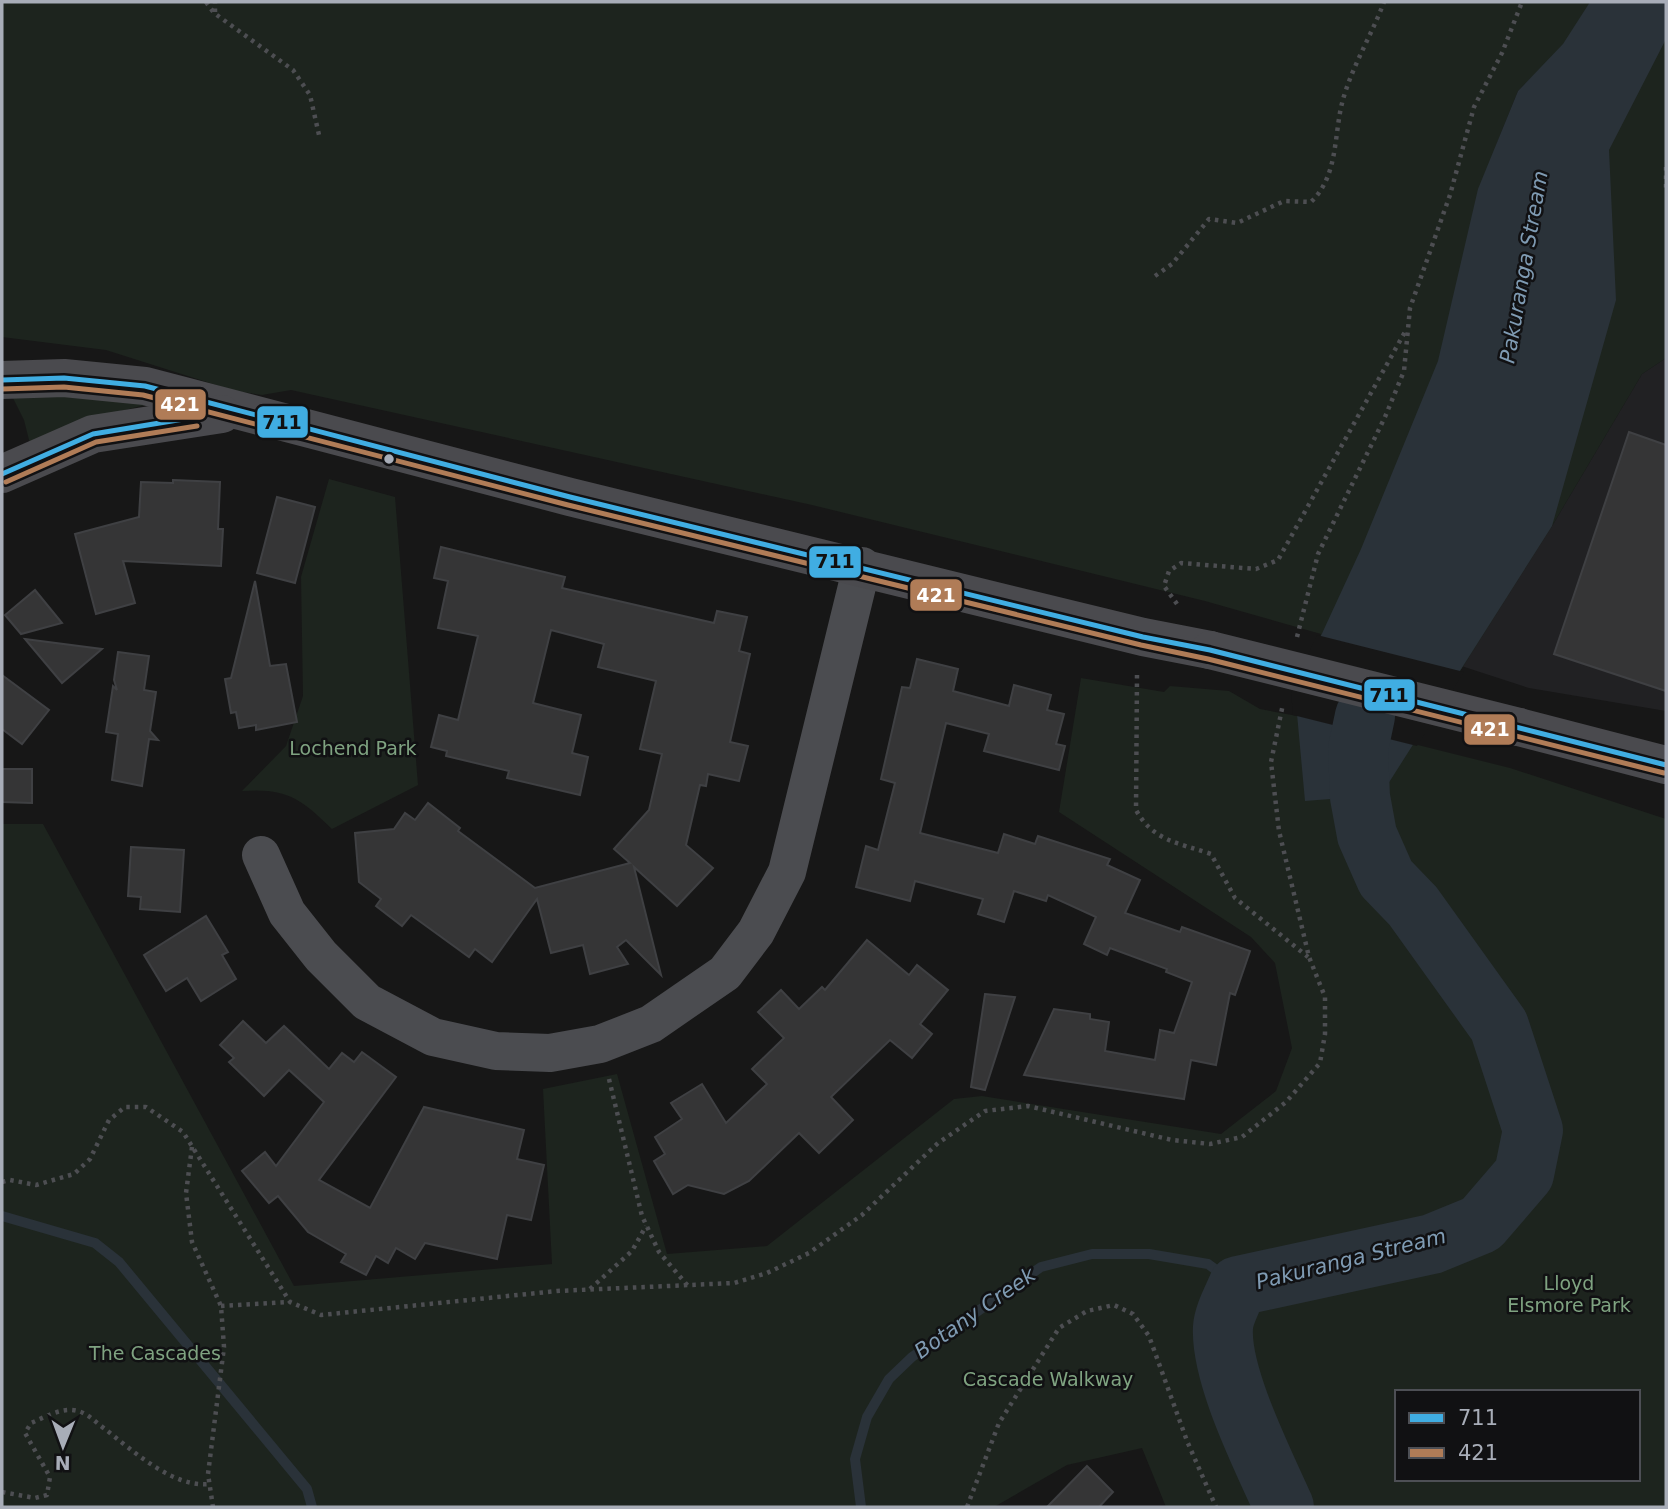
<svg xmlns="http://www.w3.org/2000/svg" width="1668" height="1509" viewBox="0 0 1668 1509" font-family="'DejaVu Sans',sans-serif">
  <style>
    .built { fill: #212123 }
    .green { fill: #1d241e; fill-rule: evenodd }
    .water { fill: #2a3239 }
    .pier { fill: #171717 }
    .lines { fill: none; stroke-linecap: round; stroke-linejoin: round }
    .stream { stroke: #2a3239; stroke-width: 10 }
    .river { stroke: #2a3239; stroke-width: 60 }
    .building { fill: #353536; stroke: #3f4043; stroke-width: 2 }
    .path { stroke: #4d4e52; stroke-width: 4.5; stroke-dasharray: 3.5 5; stroke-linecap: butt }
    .minor { stroke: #4b4c50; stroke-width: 38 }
    .secondary { stroke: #4a4a4e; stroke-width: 38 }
    .secondary-bridge { stroke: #4a4a4e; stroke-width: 38 }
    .bus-1-casing { stroke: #111113; stroke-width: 10 }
    .bus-2-casing { stroke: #111113; stroke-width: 10 }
    .bus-1 { stroke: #40ade2; stroke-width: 5 }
    .bus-2 { stroke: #b07c57; stroke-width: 5 }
    .bus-dot { fill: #a8adb8; stroke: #111113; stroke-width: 2.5 }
    .labels { text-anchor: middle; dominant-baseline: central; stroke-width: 5; stroke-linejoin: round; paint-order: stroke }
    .park-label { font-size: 19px; fill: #7fa381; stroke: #111113 }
    .water-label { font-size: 21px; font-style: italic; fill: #7f9bb3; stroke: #111113 }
    .line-badge { stroke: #111113; stroke-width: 2.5 }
    .badge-label { font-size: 19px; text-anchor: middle; font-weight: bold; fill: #fff }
    .pale-badge-label { font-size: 19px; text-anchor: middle; font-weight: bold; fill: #111 }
  </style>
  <rect width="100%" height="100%" fill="#171717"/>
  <polygon class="built" points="1666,358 1666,711 1529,688 1449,662 1552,526 1642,374"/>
  <g class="green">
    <path d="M2 2H1666V358L1642 374 1552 526 1414 744 1510 768 1666 819V1507H1166L1142 1448 1067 1465 994 1507H2V824H43L294 1286 552 1264 543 1089 617 1074 667 1254 767 1246 954 1099 982 1096 1221 1134 1276 1091 1292 1048 1275 963 1251 937 1059 812 1081 678 1164 692 1170 686 1229 691 1260 709 1297 716 1295 692 1321 634 1205 601 812 505 291 390 262 395 235 391 106 350 2 337ZM1544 65 1495 148 1518 91ZM1397 1392H1638V1479H1397Z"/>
    <polygon points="32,394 149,404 89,419 32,452 24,420 13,398"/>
    <path d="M329 479 395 497 418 785 332 829C300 798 287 788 242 791L286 746 303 696 301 577Z"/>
  </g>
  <polygon class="water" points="1590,2 1666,2 1666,39 1609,150 1616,300 1552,526 1381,795 1305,801 1295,692 1361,549 1438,361 1478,189 1518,91 1563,44"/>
  <polygon class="pier" points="1317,635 1464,672 1417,746 1293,715 1291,691"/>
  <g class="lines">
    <g class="stream">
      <polyline points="2,1216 95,1243 119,1262 307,1489 312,1507"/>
      <polyline points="861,1507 855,1459 867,1417 889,1379 912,1357 1041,1267 1092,1254 1149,1254 1208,1264 1238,1286"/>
    </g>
    <path class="river" d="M1284 1507C1264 1462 1220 1376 1223 1327 1224 1314 1233 1298 1238 1286L1432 1244 1481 1224 1524 1174 1533 1130 1499 1026 1413 906 1386 878 1367 835 1360 797 1358 749 1365 716"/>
  </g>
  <g class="building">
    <polygon points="1629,432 1666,445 1666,691 1554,654"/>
    <polygon points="173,480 220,482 218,529 223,529 221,566 123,561 135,603 96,614 75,534 139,517 141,482 173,483"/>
    <polygon points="277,497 315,507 295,583 257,573"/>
    <polygon points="441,547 565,577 562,588 714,623 717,611 747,617 739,651 750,654 730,742 748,746 739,781 708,774 706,786 700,785 686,845 713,868 677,906 634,867 661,975 626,940 617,947 628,964 590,974 583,945 551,953 537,899 492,962 475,949 469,957 411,915 402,926 376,906 381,899 359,882 355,833 394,829 405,813 415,820 428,803 460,828 458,831 535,888 630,863 614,849 649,810 662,754 640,749 656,681 598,667 604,644 551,630 533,703 581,715 572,753 588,757 580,795 507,778 509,771 446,756 447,751 431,747 439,715 458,720 478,636 438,628 448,581 434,578"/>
    <polygon points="255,581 270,666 286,664 297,722 256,730 256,725 239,728 236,712 231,713 225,679 231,678"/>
    <polygon points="35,590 62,623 21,634 5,615"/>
    <polygon points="25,639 102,649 62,683"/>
    <polygon points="118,652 149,656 144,690 156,692 150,731 158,740 149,739 142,786 112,780 118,734 106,732 113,686 117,690 114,680"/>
    <polygon points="917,659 958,669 953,691 1009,706 1014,685 1051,695 1047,710 1064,714 1056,744 1065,746 1059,770 984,751 989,734 946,723 920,833 998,853 1004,834 1035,844 1038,836 1110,859 1107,865 1140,880 1125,913 1180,932 1182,927 1250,951 1235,995 1230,993 1216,1065 1191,1060 1184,1099 1024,1075 1054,1009 1090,1014 1090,1019 1109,1022 1105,1051 1155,1060 1160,1030 1174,1033 1192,982 1166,972 1167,969 1110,948 1107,955 1084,944 1096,917 1048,895 1046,901 1014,891 1004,922 978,914 983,899 915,881 910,901 856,887 866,846 878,850 895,783 881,779 902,687 910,688"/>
    <polygon points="2,675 49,710 22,744 2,729"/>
    <polygon points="2,769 32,769 32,803 2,802"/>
    <polygon points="131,847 184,850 180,912 140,909 141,897 128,896"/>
    <polygon points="206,916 228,952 222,955 236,979 201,1001 187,978 166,991 144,955"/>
    <polygon points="867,940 909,975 917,965 948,990 920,1024 932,1034 912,1058 890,1040 831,1097 853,1120 819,1153 799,1133 749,1181 724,1194 688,1185 673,1194 654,1161 665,1154 655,1137 682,1119 671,1103 702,1084 726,1123 767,1084 752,1069 784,1038 758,1012 781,990 799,1009 822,987 825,990"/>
    <polygon points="985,994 1015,997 985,1090 971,1087"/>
    <polygon points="243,1021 266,1043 284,1026 329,1069 342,1053 354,1062 362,1052 396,1077 319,1180 370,1208 424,1107 524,1130 517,1159 544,1165 531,1220 507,1215 497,1259 425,1243 415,1259 396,1248 388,1263 376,1256 366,1275 341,1262 346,1254 308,1232 278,1196 269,1203 242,1171 265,1152 276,1166 324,1102 289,1070 264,1096 229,1062 234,1058 220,1045"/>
    <polygon points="1087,1466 1113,1492 1099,1507 1047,1507"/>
  </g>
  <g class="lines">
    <g class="path">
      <polyline points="206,2 214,13 293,70 310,95 319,135"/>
      <polyline points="215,12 215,2"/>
      <polyline points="1666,167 1666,191"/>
      <path d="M1155 276 1172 264 1209 219 1237 223 1284 201 1311 202C1340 174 1333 131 1344 96 1354 63 1372 34 1384 2"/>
      <polyline points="1177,604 1164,586 1169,571 1181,563 1256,569 1278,560 1406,330"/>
      <polyline points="1297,637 1318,554 1385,417 1404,371 1410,308 1450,195 1474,107 1502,53 1522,2"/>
      <path d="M1137 675 1136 810C1153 841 1179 843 1211 854L1235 898 1308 957"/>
      <polyline points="609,1079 642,1216 659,1252 688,1286"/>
      <polyline points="192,1147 186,1193 192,1242 221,1306 224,1347 208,1474 213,1507"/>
      <polyline points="2,1182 10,1180 36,1185 74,1174 90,1159 109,1120 125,1107 146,1107 183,1132 290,1302 321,1315 557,1291 734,1283 767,1273 809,1253 862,1215 938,1143 985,1111 1028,1106 1172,1140 1210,1144 1242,1137 1286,1102 1320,1063 1325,1034 1325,997 1309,957 1279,831 1271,762 1283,704"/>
      <polyline points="590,1289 632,1251 646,1226"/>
      <polyline points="221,1306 290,1302"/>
      <path d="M2 1492 35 1498 47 1495 50 1477 25 1433 31 1423C43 1418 58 1409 72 1410 86 1411 94 1421 105 1429 133 1451 173 1488 210 1484"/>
      <polyline points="967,1507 999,1423 1059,1328 1087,1311 1114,1305 1133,1314 1149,1336 1187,1441 1216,1507"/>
    </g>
    <polyline class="minor" points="261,855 287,913 321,956 367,1002 433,1037 496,1051 550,1053 600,1044 651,1024 725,973 756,932 787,872 862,566"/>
    <g class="secondary">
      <polyline points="2,380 64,378 145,386 570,497 1143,637 1210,650"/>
      <polyline points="2,474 93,434 222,414"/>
      <polyline points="1519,727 1666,765"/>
    </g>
    <polyline class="secondary-bridge" points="1210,650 1519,727"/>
    <defs>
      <g id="bus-1">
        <polyline points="2,380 64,378 145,386 570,497 1143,637 1210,650 1666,765"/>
        <polyline points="2,474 93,434 196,417"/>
      </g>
      <g id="bus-2">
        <polyline points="2,389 64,387 143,395 568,505 1141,645 1208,659 1664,773"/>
        <polyline points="6,482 96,442 197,426"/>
      </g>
    </defs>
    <use href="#bus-1" class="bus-1-casing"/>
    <use href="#bus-2" class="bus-2-casing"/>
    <use href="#bus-1" class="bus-1"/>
    <use href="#bus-2" class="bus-2"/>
  </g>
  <circle class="bus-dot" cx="389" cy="459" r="6"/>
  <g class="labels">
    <g class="park-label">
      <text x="353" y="748">Lochend Park</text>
      <text x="1569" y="1283">Lloyd<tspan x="1569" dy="22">Elsmore Park</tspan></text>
      <text x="155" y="1353">The Cascades</text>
      <text x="1048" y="1379">Cascade Walkway</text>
    </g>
    <g class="water-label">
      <text transform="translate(1524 267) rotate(-80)">Pakuranga Stream</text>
      <text transform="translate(1351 1259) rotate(-14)">Pakuranga Stream</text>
      <text transform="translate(975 1313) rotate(-35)">Botany Creek</text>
    </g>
  </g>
  <g class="line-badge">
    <rect x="154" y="388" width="53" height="33" rx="7" fill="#b07c57"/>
    <rect x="256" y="405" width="53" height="34" rx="7" fill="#40ade2"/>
    <rect x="808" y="545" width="54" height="34" rx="7" fill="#40ade2"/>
    <rect x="909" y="578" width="54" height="34" rx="7" fill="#b07c57"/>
    <rect x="1363" y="678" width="53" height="34" rx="7" fill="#40ade2"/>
    <rect x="1463" y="713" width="53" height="33" rx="7" fill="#b07c57"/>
  </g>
  <g class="badge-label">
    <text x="180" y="411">421</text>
    <text x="936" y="602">421</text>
    <text x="1490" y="736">421</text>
  </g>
  <g class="pale-badge-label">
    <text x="282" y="429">711</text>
    <text x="835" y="568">711</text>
    <text x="1389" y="702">711</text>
  </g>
  <rect width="1668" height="1509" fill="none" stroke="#a8adb8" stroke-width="7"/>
  <rect x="1395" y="1390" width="245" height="91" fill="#111113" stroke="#4d4f55" stroke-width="2"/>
  <rect x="1409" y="1413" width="35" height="10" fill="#40ade2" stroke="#4d4f55" stroke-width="2"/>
  <text x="1458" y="1425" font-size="21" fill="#a8adb8">711</text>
  <rect x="1409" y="1448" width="35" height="10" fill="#b07c57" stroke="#4d4f55" stroke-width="2"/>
  <text x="1458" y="1460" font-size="21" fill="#a8adb8">421</text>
  <g transform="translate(63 1446) rotate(181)" stroke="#111113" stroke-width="5" paint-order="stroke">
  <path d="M0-5L12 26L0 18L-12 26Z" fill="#a8adb8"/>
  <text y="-10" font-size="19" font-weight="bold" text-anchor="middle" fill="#a8adb8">N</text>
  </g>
</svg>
